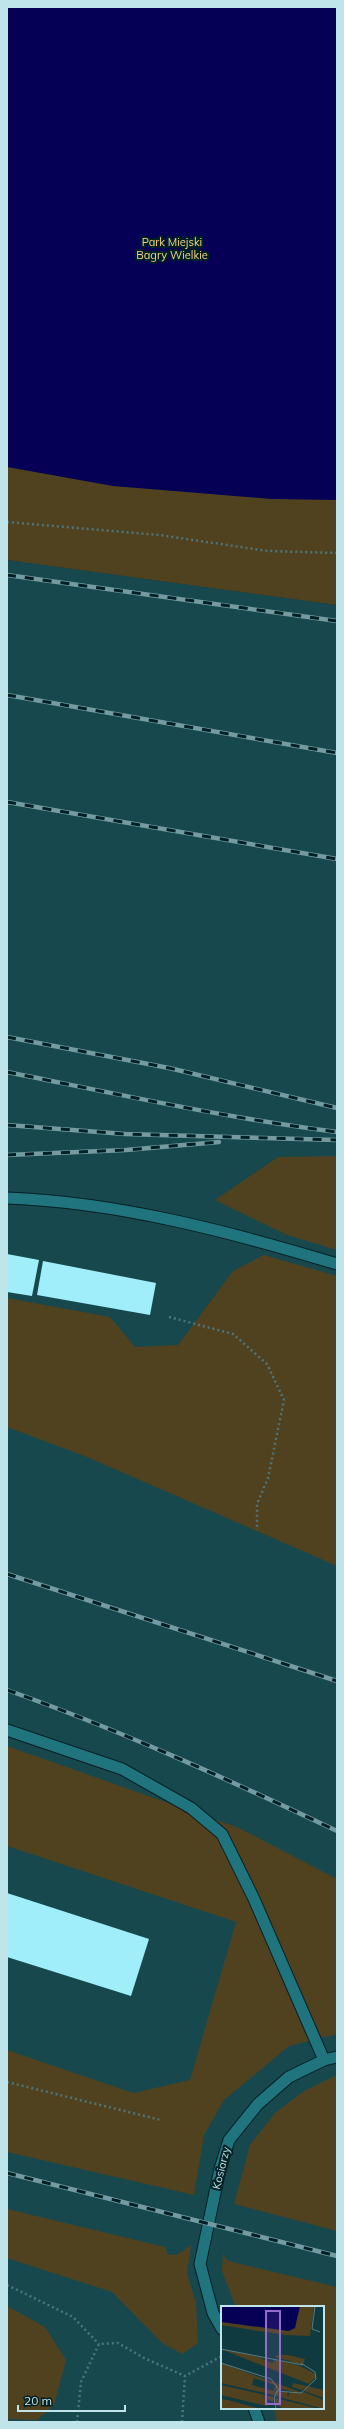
<svg xmlns="http://www.w3.org/2000/svg" width="344" height="2429" viewBox="0 0 344 2429" font-family="Mulish,sans-serif">
  <style>
    .built { fill: #16484e; fill-rule: evenodd }
    .green { fill: #50421f }
    .water { fill: #050056 }
    .building { fill: #a0eef9 }
    .lines { fill: none; stroke-linecap: round; stroke-linejoin: round }
    .service-casing { stroke: #061f23; stroke-width: 13 }
    .path { stroke: #4d767c; stroke-width: 2.5; stroke-dasharray: 2 3; stroke-linecap: butt }
    .service { stroke: #20747e; stroke-width: 11 }
    .rail-casing { stroke: #739ba1; stroke-width: 4.5 }
    .rail { stroke: #002024; stroke-width: 3; stroke-dasharray: 9; stroke-linecap: butt }
    .labels { text-anchor: middle; dominant-baseline: central; stroke-width: 4; stroke-linejoin: round; paint-order: stroke }
    .park-label { font-size: 11px; fill: #f6d588; stroke: #002024 }
    .street-label { font-size: 11px; fill: #bfe4ea; stroke: #002024 }
    .inset-road { fill: none; stroke: #557e84; stroke-width: 1 }
    .view { fill: #936cce; fill-opacity: 0.15; stroke: #936cce; stroke-width: 2 }
    .inset-edge { fill: none; stroke: #bfe4ea; stroke-width: 2 }
  </style>
  <rect width="100%" height="100%" fill="#0f3a40"/>
  <path class="built" d="M7 560 337 605V2422H7ZM222 2307H323V2408H222Z"/>
  <g class="green">
    <polygon points="7,7 337,7 337,605 7,560"/>
    <polygon points="337,1156 337,1250 287,1235 215,1200 278,1157"/>
    <polygon points="264,1255 337,1276 337,1566 87,1457 7,1427 7,1298 110,1317 135,1347 178,1345 233,1271"/>
    <polygon points="7,1746 239,1828 337,1879 337,2034 289,2046 224,2100 204,2135 194,2195 7,2152 7,2050 133,2093 190,2080 236,1922 7,1846"/>
    <polygon points="337,2075 337,2231 234,2204 250,2145 275,2113 304,2091"/>
    <polygon points="7,2209 165,2247 167,2254 177,2255 191,2245 187,2274 196,2303 198,2343 182,2354 162,2343 112,2292 7,2258"/>
    <polygon points="223,2253 226,2259 232,2262 337,2287 337,2422 277,2422 274,2408 323,2408 323,2307 236,2307 222,2271"/>
    <polygon points="7,2306 45,2327 66,2360 54,2405 37,2420 7,2419"/>
  </g>
  <polygon class="water" points="7,7 337,7 337,500 271,499 113,486 7,467"/>
  <g class="building">
    <polygon points="7,1254 39,1260 32,1296 7,1292"/>
    <polygon points="43,1261 156,1283 150,1315 37,1295"/>
    <polygon points="7,1893 149,1939 131,1996 7,1957"/>
  </g>
  <g class="lines">
    <defs>
      <g id="service">
        <path d="M7 1198C118 1202 231 1232 337 1264"/>
        <polyline points="7,1730 122,1769 191,1808 222,1834 254,1899 324,2060"/>
        <polyline points="222,2329 213,2313 200,2264 220,2169 229,2140 258,2104 289,2077 324,2060 337,2057"/>
        <polyline points="254,2408 259,2422"/>
      </g>
    </defs>
    <use href="#service" class="service-casing"/>
    <g class="path">
      <polyline points="7,522 159,535 268,551 337,553"/>
      <polyline points="169,1317 233,1334 267,1364 284,1400 268,1478 257,1504 257,1530"/>
      <polyline points="7,2082 161,2120"/>
      <polyline points="7,2285 73,2317 99,2344"/>
      <polyline points="77,2422 81,2382 99,2344 118,2343 144,2358 185,2376"/>
      <polyline points="182,2422 185,2376 222,2356"/>
    </g>
    <use href="#service" class="service"/>
    <defs>
      <g id="rail">
        <polyline points="7,575 337,621"/>
        <polyline points="7,695 337,753"/>
        <polyline points="7,802 337,859"/>
        <polyline points="7,1037 169,1068 337,1108"/>
        <path d="M7 1072C117 1094 226 1118 337 1132"/>
        <polyline points="7,1125 125,1134 337,1140"/>
        <polyline points="7,1155 126,1150 219,1142"/>
        <polyline points="7,1574 337,1681"/>
        <path d="M7 1690C120 1730 229 1780 337 1831"/>
        <polyline points="7,2173 337,2256"/>
      </g>
    </defs>
    <use href="#rail" class="rail-casing"/>
    <use href="#rail" class="rail"/>
  </g>
  <g class="labels">
    <g class="park-label">
      <text x="172" y="242">Park Miejski<tspan x="172" dy="13">Bagry Wielkie</tspan></text>
    </g>
    <g class="street-label">
      <text transform="translate(221 2168) rotate(-76)">Kosiarzy</text>
    </g>
  </g>
  <g transform="translate(221 2306)">
    <rect width="103" height="103" fill="#0f3a40"/>
    <path d="M0 0H93L89 30 64 29 0 19ZM0 43 38 51 51 57 54 54 77 59 93 67 95 71 88 78ZM56 49H67L84 53 82 59 54 51ZM0 57 77 85H81L74 86 59 83 53 89 0 77ZM33 72 54 79 53 85 31 79ZM72 77 103 84V92L83 85 84 81 81 84 71 81ZM0 79 52 91V96L41 91 48 96 44 99 54 102 0 89ZM56 86H66L67 91 69 86H83L103 94V103L54 90ZM54 92 91 101 97 103H64L56 100ZM0 93 7 94 40 103H0V96L23 102 0 96Z" fill="#50421f" fill-rule="evenodd"/>
    <path d="M0 0H79L74 22 68 25 0 16Z" fill="#050056"/>
    <path class="inset-road" d="M94 0 91 23 99 26M0 43 82 59M0 57 50 73 58 84M55 103 53 92 56 85 80 87 95 73 94 66 80 57"/>
    <path class="view" d="M45 5H59V98H45Z"/>
    <rect width="103" height="103" class="inset-edge"/>
  </g>
  <rect width="344" height="2429" fill="none" stroke="#bfe4ea" stroke-width="16"/>
  <path d="M18 2405v6h107v-6" fill="none" stroke="#bfe4ea" stroke-width="2"/>
  <text x="24" y="2405" font-size="12" fill="#bfe4ea" stroke="#002024" stroke-width="3" paint-order="stroke">20 m</text>
</svg>
